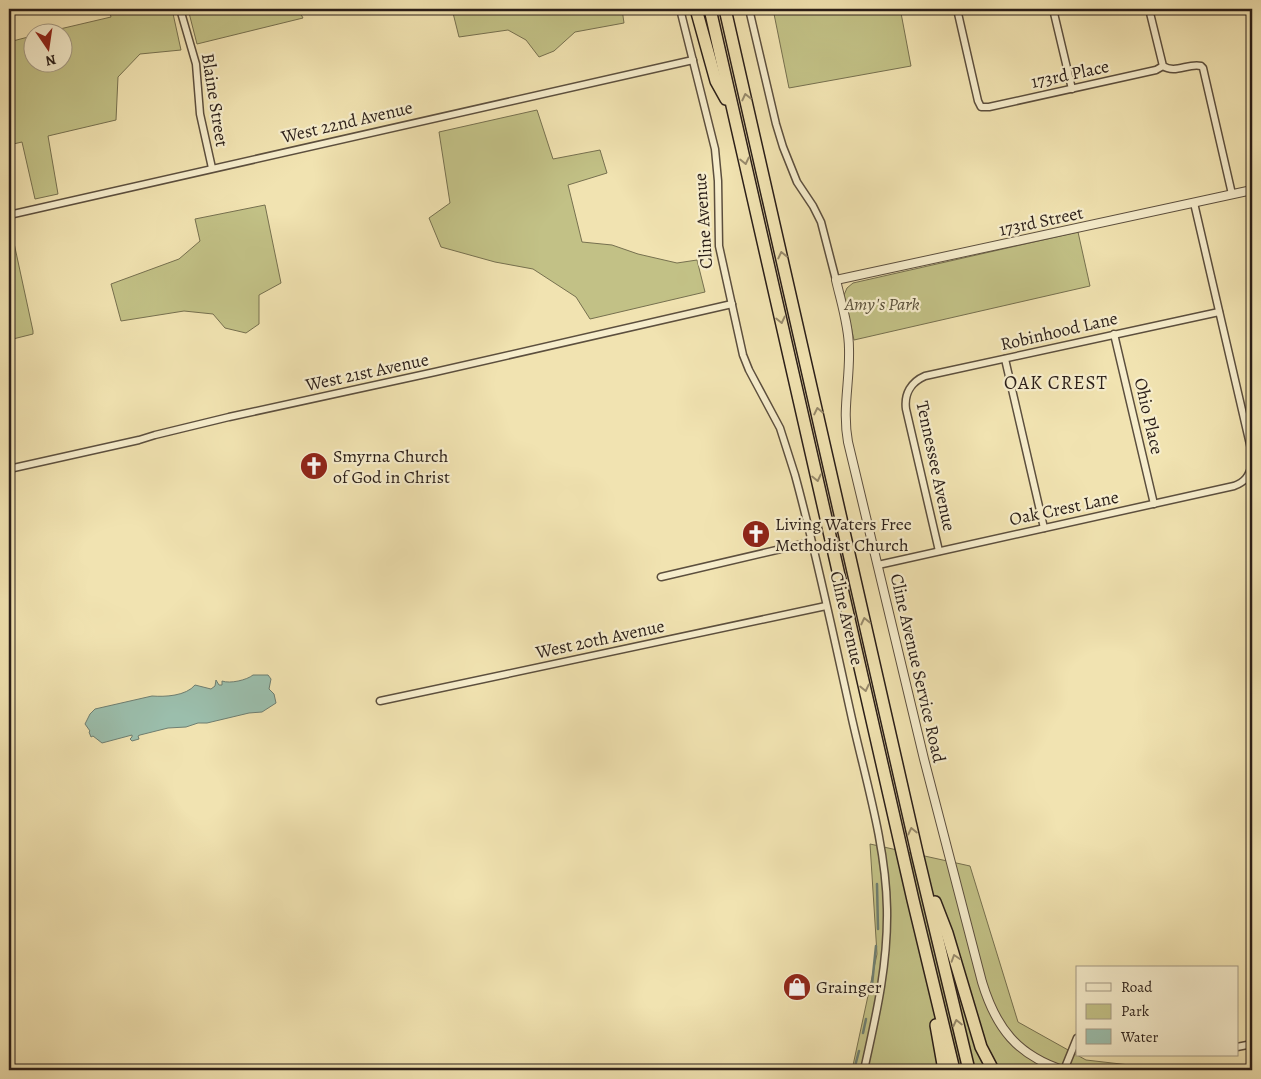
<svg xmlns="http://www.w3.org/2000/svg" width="1261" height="1079" viewBox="0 0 1261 1079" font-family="Alegreya,serif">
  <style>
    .green { fill: #c2c186; stroke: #76704f }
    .water { fill: #9bbeac; stroke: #6e7e71 }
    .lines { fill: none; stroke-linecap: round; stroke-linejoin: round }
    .stream { stroke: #6e7e71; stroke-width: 2.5 }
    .minor-casing { stroke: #5c4f3e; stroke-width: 9 }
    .tertiary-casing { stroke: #5c4f3e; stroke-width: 10 }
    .motorway-casing { stroke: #2a1e18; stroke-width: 14 }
    .minor { stroke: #f6edcc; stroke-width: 6 }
    .tertiary { stroke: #f6edcc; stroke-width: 8 }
    .motorway { stroke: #f1e3b1; stroke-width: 11 }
    .oneway { stroke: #978a6c }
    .labels { text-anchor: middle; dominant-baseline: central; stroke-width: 4.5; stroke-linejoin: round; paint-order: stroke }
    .street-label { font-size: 18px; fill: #2a1e18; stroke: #f6edcc }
    .park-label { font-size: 18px; font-style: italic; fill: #584f39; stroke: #f6edcc }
    .poi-label { font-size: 18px; fill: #2a1e18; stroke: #f6edcc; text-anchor: start }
    .neighbourhood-label { font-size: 19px; letter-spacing: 1px; fill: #2a1e18; stroke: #f6edcc }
  </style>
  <rect width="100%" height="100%" fill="#f1e3b1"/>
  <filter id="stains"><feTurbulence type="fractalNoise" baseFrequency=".004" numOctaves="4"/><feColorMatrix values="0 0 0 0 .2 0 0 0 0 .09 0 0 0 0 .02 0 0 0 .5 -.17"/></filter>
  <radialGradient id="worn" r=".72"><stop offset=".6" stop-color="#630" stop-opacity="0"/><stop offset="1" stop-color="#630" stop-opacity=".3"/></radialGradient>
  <g class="green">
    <polygon points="109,9 172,9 181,50 140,54 118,77 116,120 48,136 58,194 35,199 22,142 9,145 9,42 32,36 32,62 62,62 62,32 47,32 111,17"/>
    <polygon points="188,9 298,9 303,18 197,44"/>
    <polygon points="452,9 622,9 624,23 575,32 554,51 539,57 526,40 508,30 459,37"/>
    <polygon points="773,9 920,9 901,13 911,66 789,88"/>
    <polygon points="537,110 553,159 600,150 607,173 568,185 582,242 612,245 638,254 677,263 697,260 705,292 590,319 576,297 533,269 495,262 441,247 429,218 450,203 439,132"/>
    <polygon points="265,205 281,283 259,295 259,324 246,333 225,328 213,314 184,311 121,321 111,284 179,259 200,241 195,219"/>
    <polygon points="1078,232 1090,286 854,340 844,295 847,288 853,283"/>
    <polygon points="9,243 14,243 33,331 33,334 9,340"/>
    <polygon points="870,844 970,866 1018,1022 1086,1060 1147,1067 1151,1070 852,1070 877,954"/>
  </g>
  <path class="water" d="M253 675H268L271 679 269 689 274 694 276 703 262 712 249 713 207 723H198L186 727 168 728 140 735 138 736 139 739 132 741 130 739 132 737V735L102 743 93 736 91 737 89 732 90 731 85 724 90 714 95 709 152 696C165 697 186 696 195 685L211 689 215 686 216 680 219 685H222V681C230 684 247 680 253 675Z"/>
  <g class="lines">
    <g class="stream">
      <polyline points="877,884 878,929"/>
      <polyline points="871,994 876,946"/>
      <polyline points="863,1033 866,1019"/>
      <polyline points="854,1070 859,1051"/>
    </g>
    <defs>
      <g id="minor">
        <polyline points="180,9 196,64 200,114 212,168"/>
        <path d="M680 9 715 149 718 181 719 246 743 355 749 370 780 428 795 475C817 556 834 638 852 719 866 781 886 846 887 909 888 965 876 1016 864 1070"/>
        <polyline points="749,9 776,124 783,147 797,182 813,206 821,222 836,280"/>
        <polyline points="957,9 978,101 981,107 989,107 1156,70 1163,66"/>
        <polyline points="1053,9 1072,89"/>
        <path d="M1149 9 1163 66C1175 74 1188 63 1201 66L1203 68 1232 194"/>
        <polyline points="1194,203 1252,453"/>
        <polyline points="9,215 693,60"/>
        <polyline points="1114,334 1154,504"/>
        <polyline points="1005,359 1044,528"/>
        <polyline points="9,469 139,440 155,435 229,417 435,372 732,304"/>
        <path d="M939 551 906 409C904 394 911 382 925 376L1219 312"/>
        <path d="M878 565 1234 486C1245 482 1249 476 1252 465"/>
        <polyline points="661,577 811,542"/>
        <polyline points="380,701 826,606"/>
        <polyline points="1237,1047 1252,1044"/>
        <polyline points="1064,1070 1077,1038"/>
      </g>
      <path id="tertiary" d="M1063 1070C1017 1055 996 1028 982 982L924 759 848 442C842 409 850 382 849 349 849 326 841 302 836 280L1252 190"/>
      <g id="motorway">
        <polyline points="696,9 716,81 726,99"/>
        <polyline points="710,9 913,900 954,1070"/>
        <polyline points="725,9 918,857 969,1070"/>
        <polyline points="935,902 947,933 981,1047 993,1070"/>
        <polyline points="936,1025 944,1070"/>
      </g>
    </defs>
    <use href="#minor" class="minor-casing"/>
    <use href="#tertiary" class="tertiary-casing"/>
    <use href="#motorway" class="motorway-casing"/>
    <use href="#minor" class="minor"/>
    <use href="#tertiary" class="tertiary"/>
    <use href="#motorway" class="motorway"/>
  </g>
  <defs><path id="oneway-chevron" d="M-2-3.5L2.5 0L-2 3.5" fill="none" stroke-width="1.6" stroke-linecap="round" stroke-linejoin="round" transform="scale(1.25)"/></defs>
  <g class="oneway">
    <use href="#oneway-chevron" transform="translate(746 97) rotate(-103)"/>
    <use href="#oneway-chevron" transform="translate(745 161) rotate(77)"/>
    <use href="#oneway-chevron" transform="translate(782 255) rotate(-103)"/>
    <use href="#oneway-chevron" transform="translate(781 320) rotate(77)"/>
    <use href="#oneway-chevron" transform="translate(818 411) rotate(-102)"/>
    <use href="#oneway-chevron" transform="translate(817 478) rotate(77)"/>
    <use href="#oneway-chevron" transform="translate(865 621) rotate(-103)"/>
    <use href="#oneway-chevron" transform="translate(865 688) rotate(77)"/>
    <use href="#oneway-chevron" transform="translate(912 831) rotate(-103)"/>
    <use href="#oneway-chevron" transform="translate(955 958) rotate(-108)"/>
    <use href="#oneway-chevron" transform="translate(957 1023) rotate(-103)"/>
  </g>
  <defs>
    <symbol id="church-disc" viewBox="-11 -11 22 22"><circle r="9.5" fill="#8f2418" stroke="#f6edcc"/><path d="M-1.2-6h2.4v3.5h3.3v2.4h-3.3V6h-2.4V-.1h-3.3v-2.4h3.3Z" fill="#fff"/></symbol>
    <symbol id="shop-disc" viewBox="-11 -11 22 22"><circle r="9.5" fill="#8f2418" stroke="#f6edcc"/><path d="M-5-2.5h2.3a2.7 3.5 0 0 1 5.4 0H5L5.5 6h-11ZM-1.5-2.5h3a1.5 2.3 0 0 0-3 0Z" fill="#fff"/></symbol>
  </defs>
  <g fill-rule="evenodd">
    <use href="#church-disc" x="298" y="450" width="32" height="32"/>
    <use href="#church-disc" x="740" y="518" width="32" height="32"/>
    <use href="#shop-disc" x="781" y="971" width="32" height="32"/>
  </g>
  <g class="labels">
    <g class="street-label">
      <text transform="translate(1070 74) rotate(-12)">173rd Place</text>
      <text transform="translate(215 100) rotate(81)">Blaine Street</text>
      <text transform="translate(347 122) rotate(-13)">West 22nd Avenue</text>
      <text transform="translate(703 221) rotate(-94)">Cline Avenue</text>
      <text transform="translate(1041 221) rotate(-12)">173rd Street</text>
      <text transform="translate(1059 331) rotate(-13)">Robinhood Lane</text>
      <text transform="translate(367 372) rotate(-12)">West 21st Avenue</text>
      <text transform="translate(1149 416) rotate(77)">Ohio Place</text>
      <text transform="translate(936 466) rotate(78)">Tennessee Avenue</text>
      <text transform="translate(1064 508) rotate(-12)">Oak Crest Lane</text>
      <text transform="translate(847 618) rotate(77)">Cline Avenue</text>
      <text transform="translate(600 639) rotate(-12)">West 20th Avenue</text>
      <text transform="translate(918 668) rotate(77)">Cline Avenue Service Road</text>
    </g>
    <g class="park-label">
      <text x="882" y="304">Amy's Park</text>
    </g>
    <g class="poi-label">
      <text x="333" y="456">Smyrna Church<tspan x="333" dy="21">of God in Christ</tspan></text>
      <text x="775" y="524">Living Waters Free<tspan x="775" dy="21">Methodist Church</tspan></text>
      <text x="816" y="987">Grainger</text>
    </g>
    <g class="neighbourhood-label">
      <text x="1056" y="383">OAK CREST</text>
    </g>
  </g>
  <rect width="1261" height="1079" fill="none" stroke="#f1e3b1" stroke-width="30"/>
  <rect x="10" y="10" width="1241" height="1059" fill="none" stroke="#2a1e18" stroke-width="2.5"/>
  <rect x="15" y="15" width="1231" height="1049" fill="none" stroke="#2a1e18"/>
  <rect x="1076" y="966" width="162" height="90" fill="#f6edcc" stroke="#a49a84"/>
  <rect x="1086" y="983" width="25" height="8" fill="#f6edcc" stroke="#a49a84"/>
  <text x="1121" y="992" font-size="15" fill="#2a1e18">Road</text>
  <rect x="1086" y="1004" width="25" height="15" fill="#c2c186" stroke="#a49a84"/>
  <text x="1121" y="1016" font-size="15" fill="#2a1e18">Park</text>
  <rect x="1086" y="1029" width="25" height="15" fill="#9bbeac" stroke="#a49a84"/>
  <text x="1121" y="1042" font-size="15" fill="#2a1e18">Water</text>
  <g transform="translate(48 48) rotate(167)"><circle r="24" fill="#f6edcc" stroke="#a49a84"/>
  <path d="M0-4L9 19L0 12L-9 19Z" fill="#8f2418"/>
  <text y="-8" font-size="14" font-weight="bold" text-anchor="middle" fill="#2a1e18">N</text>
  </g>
  <rect width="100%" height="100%" filter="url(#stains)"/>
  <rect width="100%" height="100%" fill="url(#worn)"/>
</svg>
